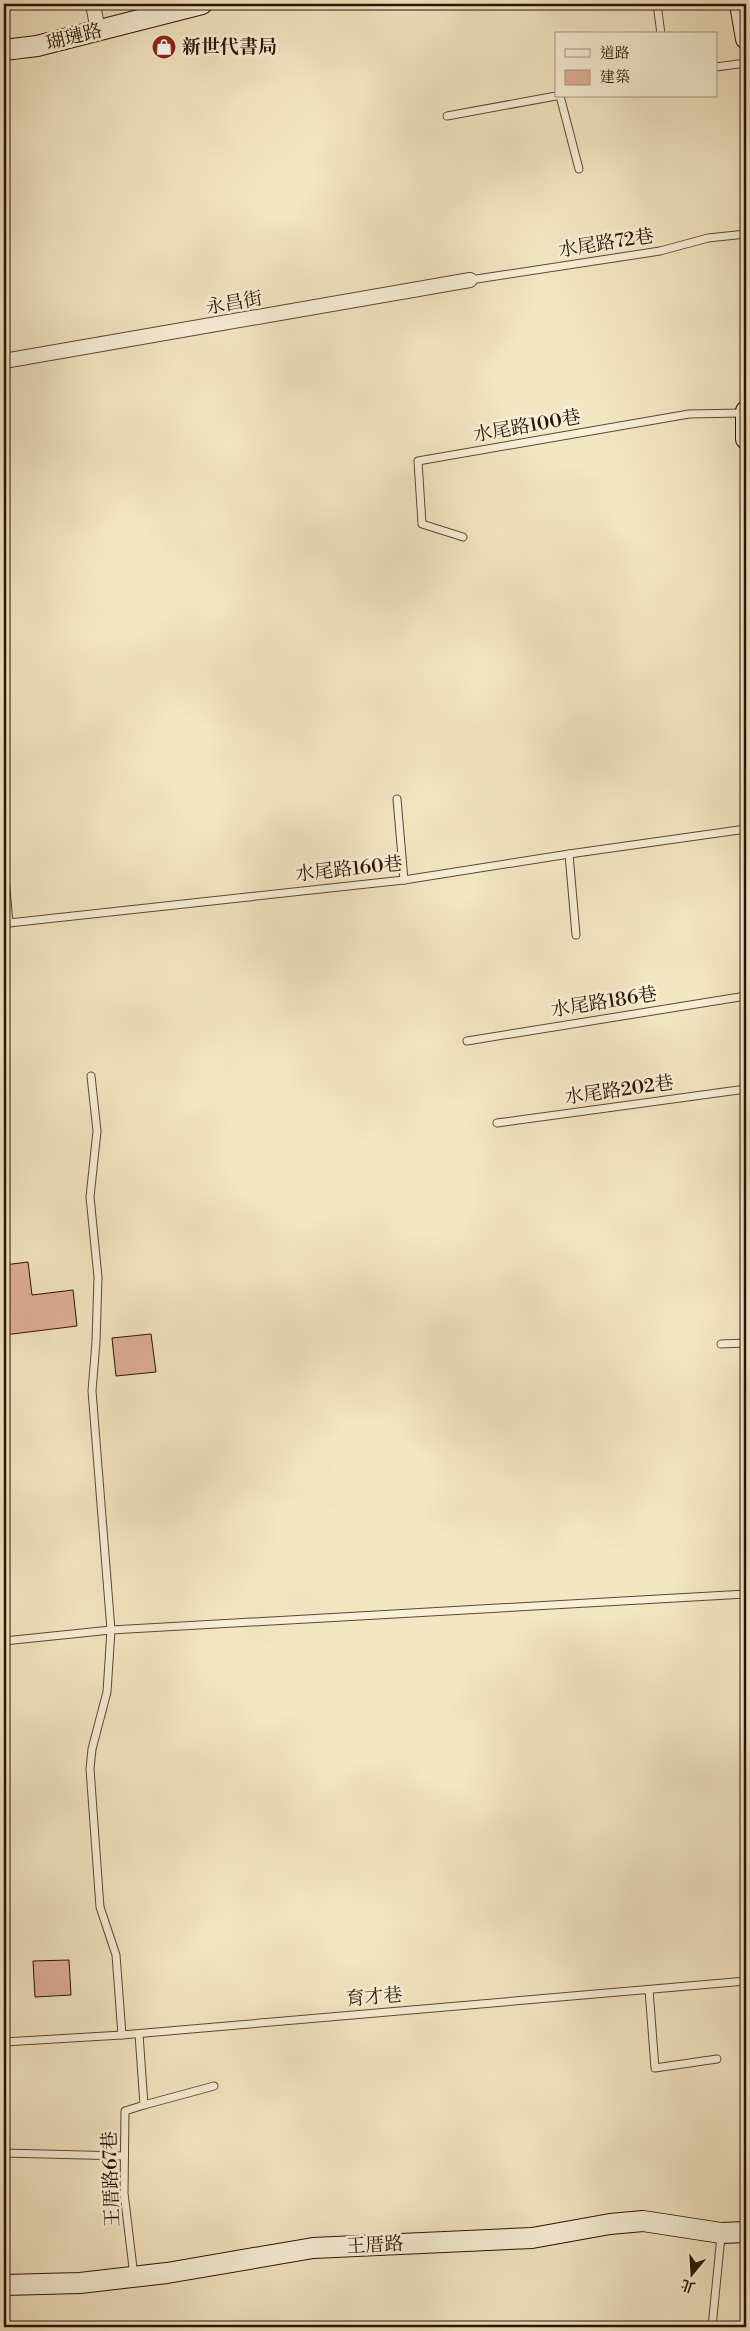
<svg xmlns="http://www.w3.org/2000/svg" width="750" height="2331" viewBox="0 0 750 2331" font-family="'Libre Bodoni','Noto Serif TC',serif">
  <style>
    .building { fill: #e1af97; stroke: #2a1202 }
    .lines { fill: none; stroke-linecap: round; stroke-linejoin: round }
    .lane-casing { stroke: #5c4732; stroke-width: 9 }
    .street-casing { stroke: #5c4732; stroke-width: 16 }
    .secondary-casing { stroke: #2a1202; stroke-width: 22 }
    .lane { stroke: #f8efd8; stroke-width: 7 }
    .street { stroke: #f8efd8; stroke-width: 14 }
    .secondary { stroke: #f8efd8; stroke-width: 20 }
    .labels { text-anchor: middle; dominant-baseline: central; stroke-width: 5; stroke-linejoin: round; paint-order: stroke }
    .street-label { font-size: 19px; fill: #2a1202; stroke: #f8efd8 }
    .poi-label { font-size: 19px; font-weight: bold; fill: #2a1202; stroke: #f8efd8; text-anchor: start }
  </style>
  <rect width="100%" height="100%" fill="#f4e6c3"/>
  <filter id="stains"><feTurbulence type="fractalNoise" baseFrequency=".004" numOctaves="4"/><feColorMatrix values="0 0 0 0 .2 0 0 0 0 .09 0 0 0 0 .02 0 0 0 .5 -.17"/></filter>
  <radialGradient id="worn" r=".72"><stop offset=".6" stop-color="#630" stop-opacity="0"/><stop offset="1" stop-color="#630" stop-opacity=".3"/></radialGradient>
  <g class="building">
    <polygon points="28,1262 32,1295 73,1290 77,1326 4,1335 4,1265"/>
    <polygon points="151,1334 156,1372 116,1376 112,1338"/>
    <polygon points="69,1960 71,1995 35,1997 33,1961"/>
  </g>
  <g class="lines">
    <defs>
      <g id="lane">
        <polyline points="657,4 661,34"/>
        <polyline points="716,67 746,63"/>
        <polyline points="560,96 579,169"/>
        <polyline points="447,116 556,96"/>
        <polyline points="470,280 660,251 708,238 746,234"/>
        <polyline points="463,537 422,524 418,461 689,414 743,413"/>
        <polyline points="397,799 404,880"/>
        <polyline points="569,854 576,935"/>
        <polyline points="4,867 9,923 404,880 569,854 746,829"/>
        <polyline points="467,1041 746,996"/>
        <polyline points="91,1076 97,1131 90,1197 98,1277 96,1342 92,1391 111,1630 107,1692 92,1749 90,1769 100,1907 116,1955 122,2035"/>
        <polyline points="497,1123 746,1089"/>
        <polyline points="721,1344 746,1343"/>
        <polyline points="4,1641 111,1630 746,1594"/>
        <polyline points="649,1990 655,2068 717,2059"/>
        <polyline points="4,2042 122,2035 746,1981"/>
        <polyline points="144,2105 214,2086"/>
        <polyline points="4,2153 124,2156"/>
        <polyline points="134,2276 124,2193 125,2111 144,2105 139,2034"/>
        <polyline points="712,2327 721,2236"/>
      </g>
      <g id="street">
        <polyline points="93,4 98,31"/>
        <polyline points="4,361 470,280"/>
      </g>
      <g id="secondary">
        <polyline points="740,4 746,39"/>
        <polyline points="4,50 37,46 202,4"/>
        <polyline points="746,411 746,439"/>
        <polyline points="4,2285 80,2283 167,2273 313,2248 532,2238 610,2224 643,2221 721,2233 746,2232"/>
      </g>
    </defs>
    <use href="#lane" class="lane-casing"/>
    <use href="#street" class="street-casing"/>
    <use href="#secondary" class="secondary-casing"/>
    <use href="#lane" class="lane"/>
    <use href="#street" class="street"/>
    <use href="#secondary" class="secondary"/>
  </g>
  <defs>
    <symbol id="shop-disc" viewBox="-11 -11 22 22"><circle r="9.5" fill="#8f2418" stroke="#f8efd8"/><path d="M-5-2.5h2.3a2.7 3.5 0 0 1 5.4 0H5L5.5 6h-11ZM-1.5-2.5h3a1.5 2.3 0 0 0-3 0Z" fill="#fff"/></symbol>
  </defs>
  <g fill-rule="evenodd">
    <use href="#shop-disc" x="150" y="33" width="28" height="28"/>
  </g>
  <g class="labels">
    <g class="street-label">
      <text transform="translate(74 37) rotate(-14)">瑚璉路</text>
      <text transform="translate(606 243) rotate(-9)">水尾路72巷</text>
      <text transform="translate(234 303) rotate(-10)">永昌街</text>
      <text transform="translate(527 426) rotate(-10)">水尾路100巷</text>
      <text transform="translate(349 869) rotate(-6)">水尾路160巷</text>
      <text transform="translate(604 1002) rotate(-9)">水尾路186巷</text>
      <text transform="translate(619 1090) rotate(-8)">水尾路202巷</text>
      <text transform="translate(374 1997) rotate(-5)">育才巷</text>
      <text transform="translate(111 2179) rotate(-92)">王厝路67巷</text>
      <text transform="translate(375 2245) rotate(-3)">王厝路</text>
    </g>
    <g class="poi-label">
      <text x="182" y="47">新世代書局</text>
    </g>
  </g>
  <rect width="750" height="2331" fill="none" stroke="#f4e6c3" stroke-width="20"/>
  <rect x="5" y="5" width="740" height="2321" fill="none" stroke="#2a1202" stroke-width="2.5"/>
  <rect x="10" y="10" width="730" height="2311" fill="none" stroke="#2a1202"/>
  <rect x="555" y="32" width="162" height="65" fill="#f8efd8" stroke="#a69782"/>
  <rect x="565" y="49" width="25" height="8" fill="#f8efd8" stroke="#a69782"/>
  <text x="600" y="58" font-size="15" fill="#2a1202">道路</text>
  <rect x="565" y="70" width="25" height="15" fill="#e1af97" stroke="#a69782"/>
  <text x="600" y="82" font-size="15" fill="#2a1202">建築</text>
  <g transform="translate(692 2274) rotate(198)" stroke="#f8efd8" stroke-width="4" paint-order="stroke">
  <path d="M0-4L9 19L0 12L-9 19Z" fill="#2a1202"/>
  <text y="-8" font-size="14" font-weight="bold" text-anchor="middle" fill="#2a1202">北</text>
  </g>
  <rect width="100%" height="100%" filter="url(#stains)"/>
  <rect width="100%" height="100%" fill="url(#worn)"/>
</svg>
